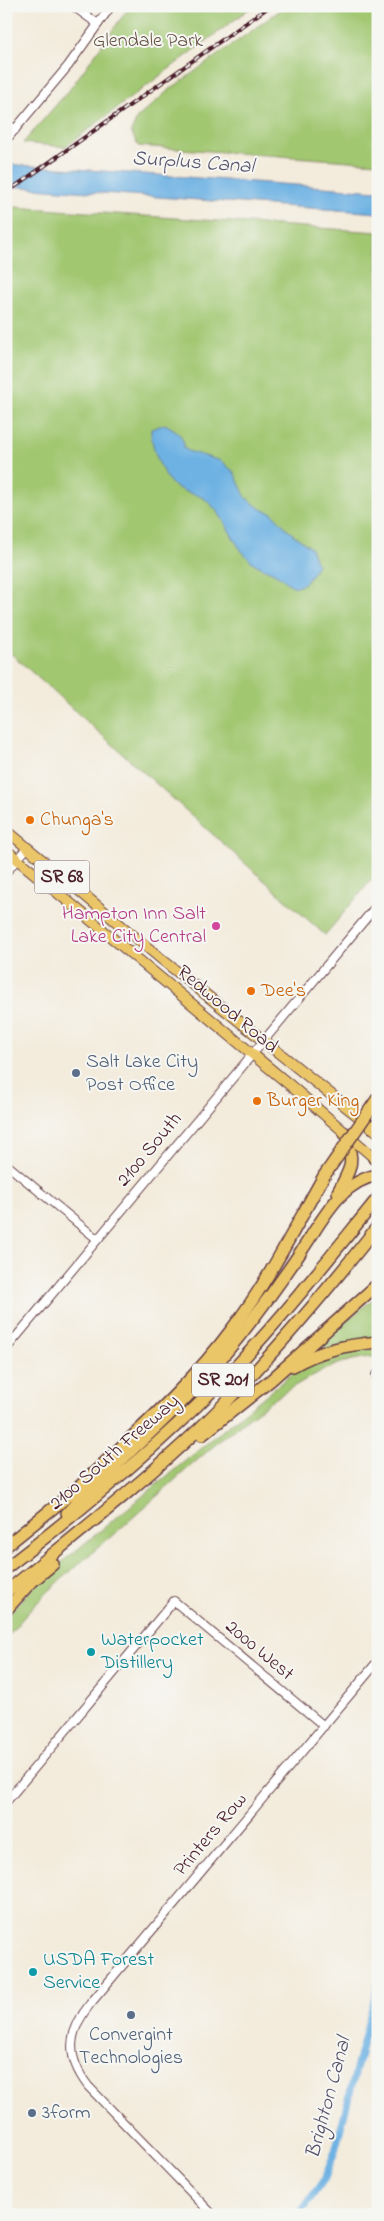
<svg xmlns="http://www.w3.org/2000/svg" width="384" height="2221" viewBox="0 0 384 2221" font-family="'Indie Flower',sans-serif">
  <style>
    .green { fill: #a1c771; stroke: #76734e }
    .water { fill: #6eb2e3; stroke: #5c6887 }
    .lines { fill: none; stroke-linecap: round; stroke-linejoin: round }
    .canal { stroke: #6eb2e3; stroke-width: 7 }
    .minor-casing { stroke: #633e45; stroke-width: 10 }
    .major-casing { stroke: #633e45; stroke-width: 12 }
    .highway-casing { stroke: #633e45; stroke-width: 14 }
    .minor { stroke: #fff; stroke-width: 8 }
    .major { stroke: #ebc669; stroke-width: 10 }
    .highway { stroke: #ebc669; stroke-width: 11 }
    .rail-casing { stroke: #4a1f2b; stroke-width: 4 }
    .rail { stroke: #f6f6f2; stroke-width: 2; stroke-dasharray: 5.5; stroke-linecap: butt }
    .highway-bridge-casing { stroke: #633e45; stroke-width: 14; stroke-linecap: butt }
    .highway-bridge { stroke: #ebc669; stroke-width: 11 }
    .food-dot { fill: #e8710a; stroke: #f6f6f2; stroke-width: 2 }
    .hotel-dot { fill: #d1479c; stroke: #f6f6f2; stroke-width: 2 }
    .service-dot { fill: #5c6f8a; stroke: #f6f6f2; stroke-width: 2 }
    .culture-dot { fill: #0f9aa8; stroke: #f6f6f2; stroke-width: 2 }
    .labels { text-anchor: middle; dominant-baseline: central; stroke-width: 4; stroke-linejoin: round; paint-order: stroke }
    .shield { fill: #f6f6f2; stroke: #7e6067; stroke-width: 1 }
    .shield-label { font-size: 19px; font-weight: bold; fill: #4a1f2b }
    .park-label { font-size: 20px; fill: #645140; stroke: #f6f6f2 }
    .food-label { font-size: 20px; fill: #c56008; stroke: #f6f6f2; text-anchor: start }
    .hotel-label { font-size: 20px; fill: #b23c85; stroke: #f6f6f2; text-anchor: end }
    .street-label { font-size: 20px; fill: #4a1f2b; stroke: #f6f6f2 }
    .service-label { font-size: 20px; fill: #4e5e75; stroke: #f6f6f2; text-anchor: start }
    .culture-label { font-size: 20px; fill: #0d838f; stroke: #f6f6f2; text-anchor: start }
    .water-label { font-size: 21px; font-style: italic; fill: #57526b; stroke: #f6f6f2 }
  </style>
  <rect width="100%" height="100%" fill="#f6f6f2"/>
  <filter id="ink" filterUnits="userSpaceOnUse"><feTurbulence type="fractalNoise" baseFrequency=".02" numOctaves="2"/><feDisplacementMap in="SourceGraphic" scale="10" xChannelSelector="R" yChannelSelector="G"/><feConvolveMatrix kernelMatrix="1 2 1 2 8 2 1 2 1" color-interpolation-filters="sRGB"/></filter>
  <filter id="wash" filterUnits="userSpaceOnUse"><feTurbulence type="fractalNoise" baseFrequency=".0096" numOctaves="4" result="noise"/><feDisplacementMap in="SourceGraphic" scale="20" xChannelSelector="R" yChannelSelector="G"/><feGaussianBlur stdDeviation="1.12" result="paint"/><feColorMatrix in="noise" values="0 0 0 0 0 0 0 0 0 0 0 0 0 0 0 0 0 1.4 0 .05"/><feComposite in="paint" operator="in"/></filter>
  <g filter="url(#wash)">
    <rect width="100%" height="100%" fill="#f3ebdb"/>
    <g class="green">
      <polygon points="130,6 253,6 65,147 23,143 70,89"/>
      <polygon points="286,6 378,6 378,163 138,146 131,132 137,118 169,90"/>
      <polygon points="14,207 378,232 378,872 325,935 6,649 6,210"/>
      <polygon points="378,1295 378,1340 315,1352 312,1348"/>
      <path d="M378 1348V1356C363 1358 347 1360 333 1366 262 1396 187 1470 129 1521 86 1559 40 1593 6 1639V1616L45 1576 289 1376C317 1358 344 1351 378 1348Z"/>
    </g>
    <g class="water">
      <polygon points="6,164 378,191 378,213 6,186"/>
      <path d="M165 424C175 429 185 437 184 448L188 451 221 461 234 472 246 498 261 509 272 513 290 532 311 548 317 564C313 573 303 592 291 585 286 583 283 578 279 576 270 570 259 568 251 561 234 546 229 525 215 509 201 491 192 497 176 487 163 480 150 444 151 429Z"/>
    </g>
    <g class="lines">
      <polyline class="canal" points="299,2215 325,2178 335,2151 378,1984"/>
    </g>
  </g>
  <g filter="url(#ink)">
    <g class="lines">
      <defs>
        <g id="minor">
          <polyline points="73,6 98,24"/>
          <polyline points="6,123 15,130"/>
          <polyline points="6,140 68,66 111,6"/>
          <polyline points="6,872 27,848"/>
          <polyline points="6,1164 97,1239"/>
          <polyline points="6,1349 378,904"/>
          <polyline points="376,1375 378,1376"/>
          <polyline points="6,1802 174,1601 324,1726"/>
          <path d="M213 2215 88 2086C66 2057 67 2033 90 2004L378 1661"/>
        </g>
        <g id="major">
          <polyline points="6,830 165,962 378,1132"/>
          <polyline points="6,850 291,1086 378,1161"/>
        </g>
        <g id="highway">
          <polyline points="372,1127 378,1124"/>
          <polyline points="374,1158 378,1160"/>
          <path d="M338 1192C352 1167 355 1161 345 1133"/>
          <path d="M293 1366C320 1350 347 1345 378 1342"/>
          <polyline points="202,1435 271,1380 378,1284"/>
          <path d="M73 1493C127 1440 187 1390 232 1329 268 1282 295 1227 324 1176"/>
          <path d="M67 1513C103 1474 145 1440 182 1402 227 1355 266 1304 302 1250 322 1221 340 1181 378 1175"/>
          <polyline points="6,1546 78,1488"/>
          <path d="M6 1568C79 1512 150 1453 215 1388 274 1329 325 1263 378 1198"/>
          <path d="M6 1592C72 1538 139 1486 200 1428 265 1365 322 1297 378 1226"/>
          <polyline points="6,1610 29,1584 53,1564"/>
        </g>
      </defs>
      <use href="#minor" class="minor-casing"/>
      <use href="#major" class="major-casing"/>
      <use href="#highway" class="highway-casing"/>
      <use href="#minor" class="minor"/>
      <use href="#major" class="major"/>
      <use href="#highway" class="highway"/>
      <defs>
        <polyline id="rail" points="6,193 270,6"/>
      </defs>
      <use href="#rail" class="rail-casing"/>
      <use href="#rail" class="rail"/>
      <defs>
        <polyline id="highway-bridge" points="324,1176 378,1098"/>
      </defs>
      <use href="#highway-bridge" class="highway-bridge-casing"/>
      <use href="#highway-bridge" class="highway-bridge"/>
    </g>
  </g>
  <g class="food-dot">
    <circle cx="30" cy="820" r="5"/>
    <circle cx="251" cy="991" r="5"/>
    <circle cx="257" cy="1101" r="5"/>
  </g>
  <circle class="hotel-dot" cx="216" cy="926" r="5"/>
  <g class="service-dot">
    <circle cx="76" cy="1073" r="5"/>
    <circle cx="131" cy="2015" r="5"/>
    <circle cx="32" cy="2113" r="5"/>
  </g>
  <g class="culture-dot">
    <circle cx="91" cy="1652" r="5"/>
    <circle cx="33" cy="1972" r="5"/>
  </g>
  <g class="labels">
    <g class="shield">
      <rect x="34.5" y="860.5" width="55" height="33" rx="4"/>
      <rect x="192" y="1363.5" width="62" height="33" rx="4"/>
    </g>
    <g class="shield-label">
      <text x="62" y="877">SR 68</text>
      <text x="223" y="1380">SR 201</text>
    </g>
    <g class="park-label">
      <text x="148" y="41">Glendale Park</text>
    </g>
    <g class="food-label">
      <text x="40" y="820">Chunga's</text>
      <text x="261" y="991">Dee's</text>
      <text x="267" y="1101">Burger King</text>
    </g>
    <g class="hotel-label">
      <text x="206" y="914">Hampton Inn Salt<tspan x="206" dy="23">Lake City Central</tspan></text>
    </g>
    <g class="street-label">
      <text transform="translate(227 1010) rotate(40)">Redwood Road</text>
      <text transform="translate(150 1150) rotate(-50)">2100 South</text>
      <text transform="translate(115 1453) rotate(-41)">2100 South Freeway</text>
      <text transform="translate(259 1651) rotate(40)">2000 West</text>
      <text transform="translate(211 1835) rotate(-50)">Printers Row</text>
    </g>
    <g class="service-label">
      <text x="86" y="1062">Salt Lake City<tspan x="86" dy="23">Post Office</tspan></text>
      <text x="131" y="2035" text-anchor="middle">Convergint<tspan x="131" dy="23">Technologies</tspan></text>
      <text x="42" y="2113">3form</text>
    </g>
    <g class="culture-label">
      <text x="101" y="1640">Waterpocket<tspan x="101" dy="23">Distillery</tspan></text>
      <text x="43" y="1960">USDA Forest<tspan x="43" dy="23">Service</tspan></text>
    </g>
    <g class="water-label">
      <text transform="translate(193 163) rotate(4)">Surplus Canal</text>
      <text transform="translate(329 2098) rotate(-75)">Brighton Canal</text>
    </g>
  </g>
  <rect width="384" height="2221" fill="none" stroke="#f6f6f2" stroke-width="25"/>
</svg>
